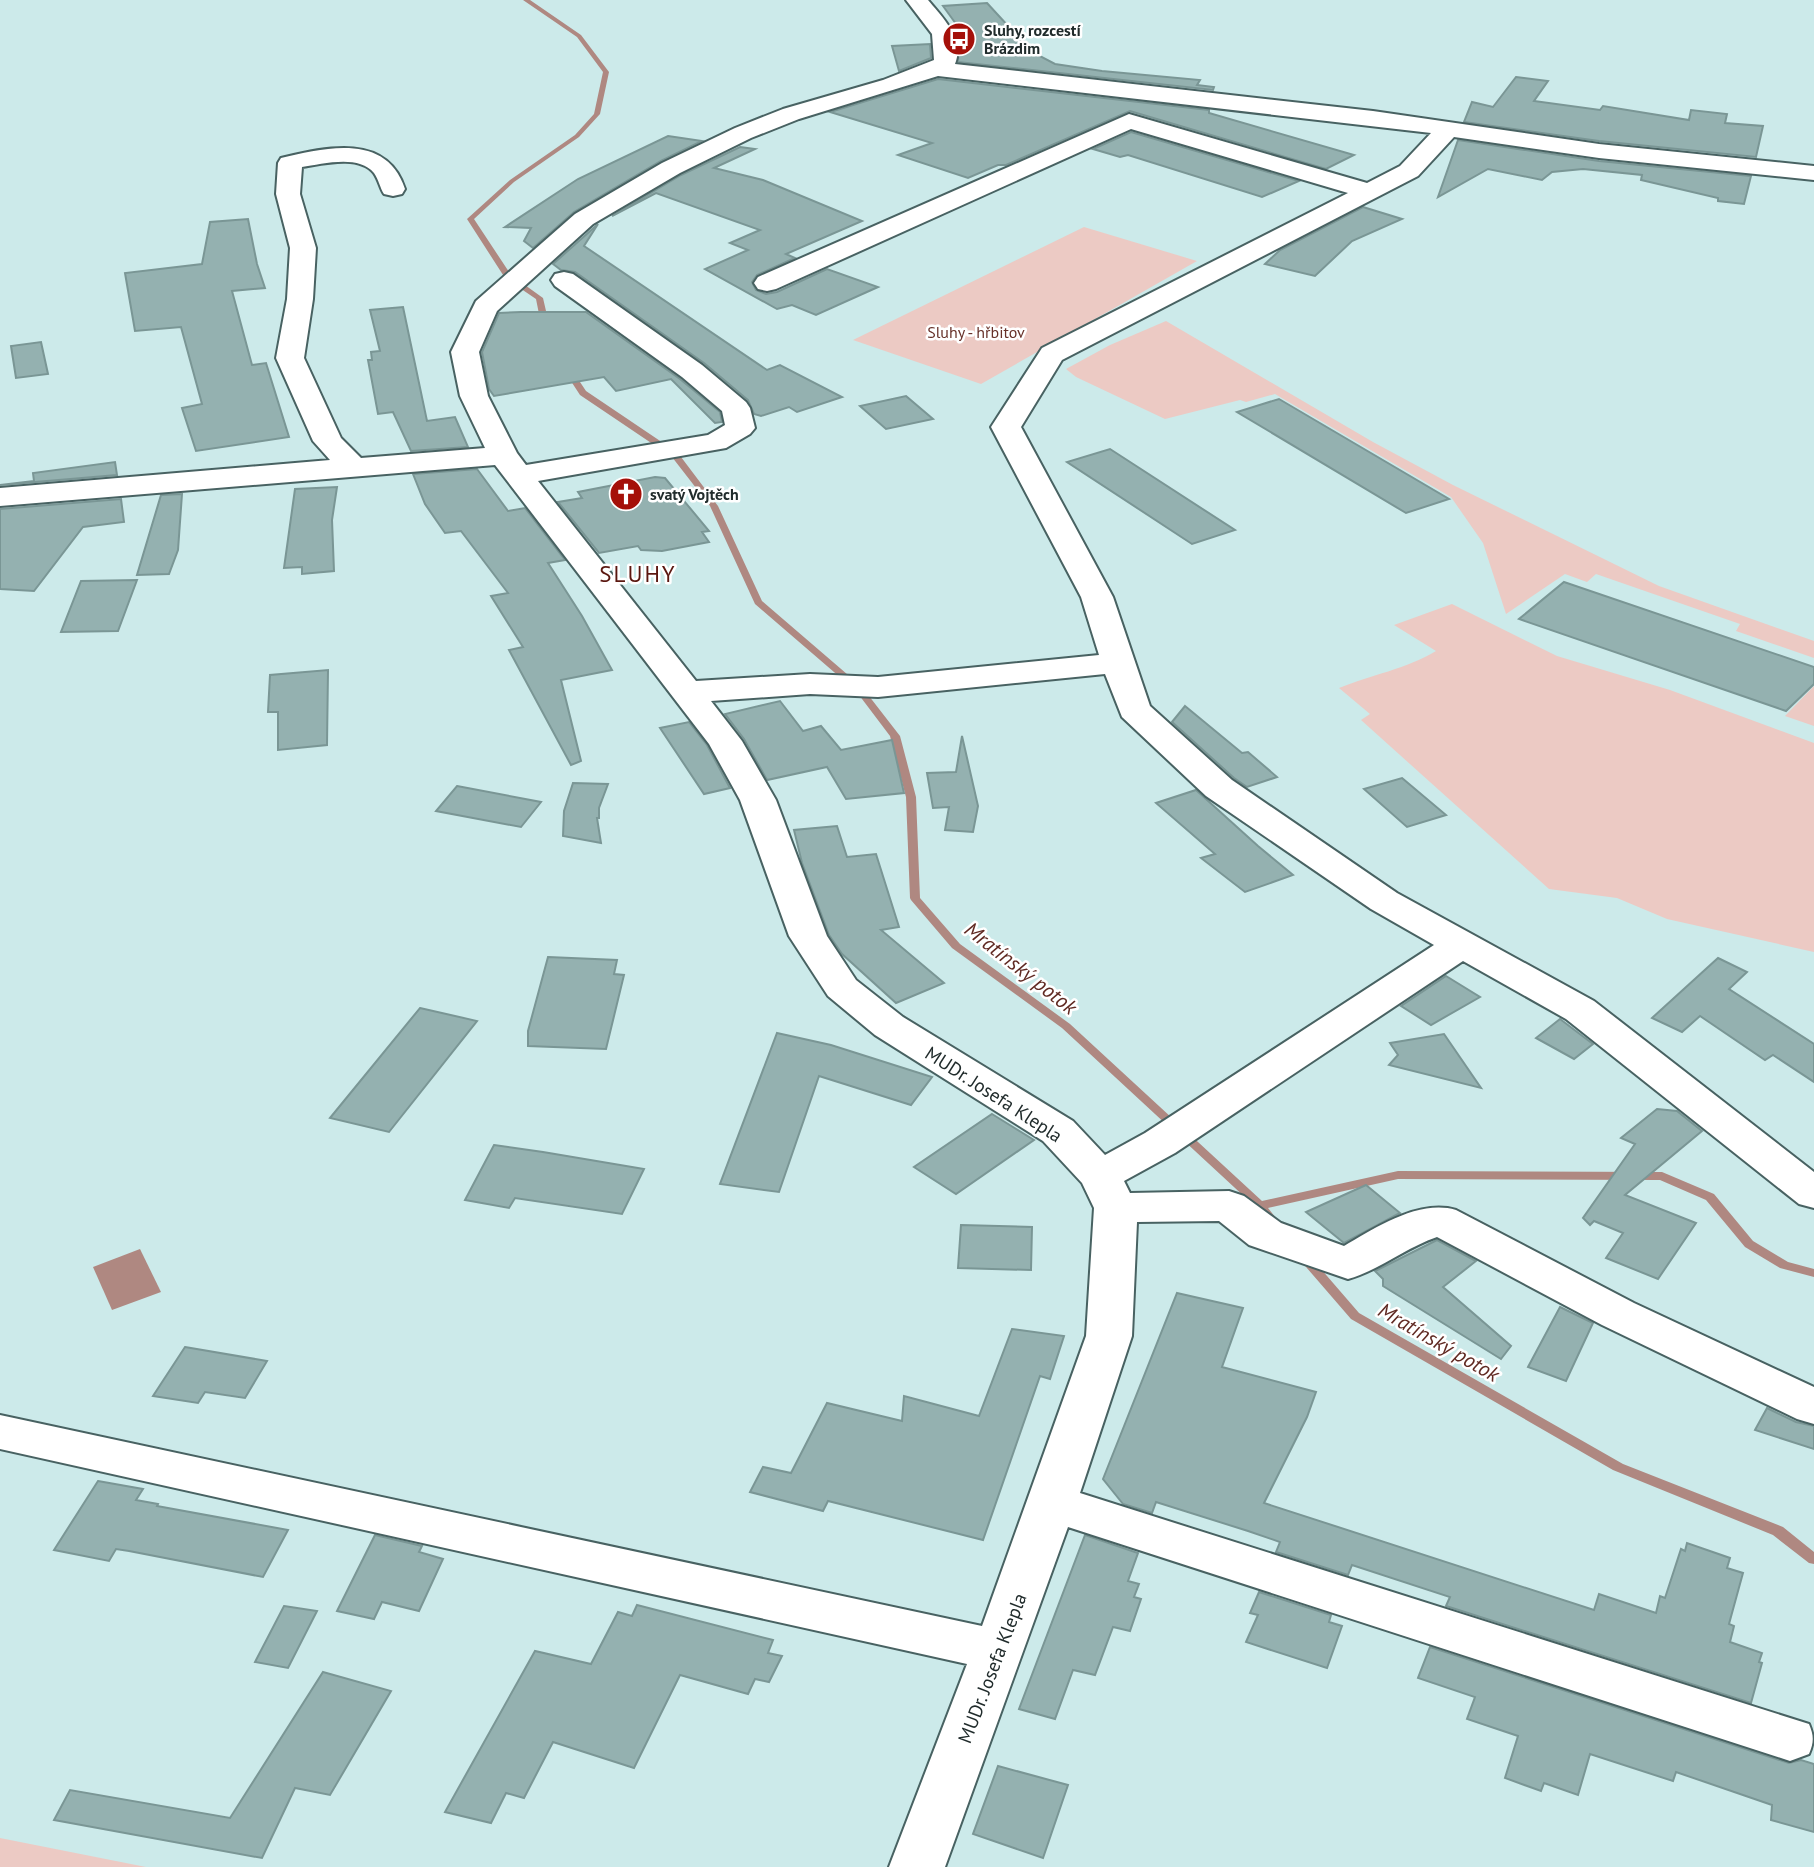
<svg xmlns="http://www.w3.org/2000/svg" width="1814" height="1867" viewBox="0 0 1814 1867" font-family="'PT Sans',sans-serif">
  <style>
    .green { fill: #eccac4 }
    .water { fill: #af8881 }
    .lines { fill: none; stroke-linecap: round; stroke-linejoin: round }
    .stream { fill: #af8881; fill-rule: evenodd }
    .building { fill: #94b1b0; stroke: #7a9695; stroke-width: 2 }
    .minor-casing { stroke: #486262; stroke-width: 4 }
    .minor { fill: #fff; fill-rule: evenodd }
    .labels { text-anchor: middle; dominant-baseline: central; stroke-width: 5; stroke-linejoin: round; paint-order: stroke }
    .far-poi-label { font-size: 16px; font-weight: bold; fill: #212c2c; stroke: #fff; text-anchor: start }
    .far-park-label { font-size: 16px; fill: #673129; stroke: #fff }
    .street-label { font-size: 19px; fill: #212c2c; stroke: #fff }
    .water-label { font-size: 21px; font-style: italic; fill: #602a23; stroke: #fff }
    .quarter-label { font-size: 23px; letter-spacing: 2px; fill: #5a1710; stroke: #fff }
  </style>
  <rect width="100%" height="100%" fill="#cceaea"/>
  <g class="green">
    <polygon points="1084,227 1197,261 981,384 853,340"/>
    <polygon points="1166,321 1373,442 1453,485 1659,586 1814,641 1814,658 1736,631 1740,624 1596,574 1587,582 1565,574 1506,614 1483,543 1451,497 1275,394 1246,402 1240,400 1165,419 1076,377 1066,369 1110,345"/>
    <path d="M1452 604 1557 656 1670 690 1814 743V952L1667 919 1617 898 1549 889 1361 720 1370 714 1339 688C1371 675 1406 669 1436 651L1394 625Z"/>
    <polygon points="1814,686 1814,726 1785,716"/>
    <polygon points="0,1838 146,1867 0,1867"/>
  </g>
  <polygon class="water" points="140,1249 161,1292 112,1310 93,1267"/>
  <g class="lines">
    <g class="stream">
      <polygon points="523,0 530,0 581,35 609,72 600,114 579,137 514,182 474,219 511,275 543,298 549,324 545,326 541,324 536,299 505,278 467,219 510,180 575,135 594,114 603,72 577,37"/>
      <polygon points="566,370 572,370 586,391 678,453 718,506 762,601 862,687 900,736 916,797 920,898 960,944 1070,1024 1262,1201 1398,1171 1662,1172 1714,1194 1753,1241 1788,1262 1814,1269 1814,1277 1780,1268 1745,1247 1706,1200 1660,1180 1398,1179 1268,1208 1276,1218 1274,1221 1266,1221 1248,1200 1062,1028 952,948 911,900 910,898 906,797 890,736 856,691 755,604 710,506 672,457 580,395 565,372"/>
      <polygon points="1304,1253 1308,1254 1359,1313 1623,1464 1783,1527 1814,1552 1814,1564 1809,1563 1773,1535 1613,1470 1351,1319 1300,1260 1298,1257 1300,1254"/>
    </g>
  </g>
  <g class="building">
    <polygon points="987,3 1032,52 1055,64 1102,71 1200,80 1197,85 1214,87 1213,90 958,62 959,43 969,42 943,6"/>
    <polygon points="930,44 931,58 899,71 892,46"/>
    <polygon points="1516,77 1548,81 1534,101 1600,110 1603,106 1689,120 1691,110 1727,114 1725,123 1763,126 1756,157 1599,141 1464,122 1472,102 1493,107"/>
    <polygon points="938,79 1209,110 1209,113 1354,155 1326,169 1130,111 1006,165 998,165 968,178 898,155 932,143 830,112"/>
    <polygon points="1131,132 1299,181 1262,197 1128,155 1120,157 1093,149"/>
    <polygon points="668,136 702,141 661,161 574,212 533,248 524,241 531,228 505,227 578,179"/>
    <polygon points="1458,140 1599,161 1751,176 1744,204 1718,201 1718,198 1641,180 1642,175 1583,169 1552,172 1542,180 1488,169 1438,197"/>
    <polygon points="740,147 755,149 714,168 763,180 862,221 786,254 795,258 757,275 752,282 756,290 766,294 777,292 827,269 878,287 816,315 792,305 777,309 705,269 748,250 730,243 760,230 656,193 612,216 681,175"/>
    <polygon points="1363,207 1402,219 1352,241 1315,276 1265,264 1280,250"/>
    <polygon points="248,219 257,264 265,288 232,291 252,365 266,363 289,437 196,451 182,408 202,404 181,327 135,331 125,273 202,264 210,222"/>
    <polygon points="598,224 584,246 767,370 780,365 842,397 797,412 789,407 761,416 754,414 748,400 704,363 575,272 561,270 553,264"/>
    <polygon points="403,307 427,421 455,417 468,447 411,451 393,412 378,414 368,360 372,360 371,352 380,351 370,310"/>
    <polygon points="521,312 586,312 680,379 720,412 722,422 715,423 671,379 616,391 604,377 494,396 489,389 482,352 499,313"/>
    <polygon points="41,342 48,374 16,378 11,346"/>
    <polygon points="906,396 933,419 886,429 860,406"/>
    <polygon points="1279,399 1449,499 1406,513 1237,412"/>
    <polygon points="1110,449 1235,530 1192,544 1067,462"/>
    <polygon points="115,462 117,475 0,485 34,481 33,473"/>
    <polygon points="477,469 508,511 525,508 565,560 548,563 582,616 612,670 561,680 581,761 571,765 509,650 523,647 491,596 508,593 461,531 445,533 425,504 413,474"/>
    <polygon points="655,477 665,478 709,531 702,532 709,542 662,551 641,550 638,546 599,553 558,502 582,498 578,492"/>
    <polygon points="337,487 332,520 334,571 302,574 302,567 284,568 295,489"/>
    <polygon points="182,494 178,550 169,574 137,575 161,495"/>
    <polygon points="121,499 124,522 83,527 34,591 0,589 0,509"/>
    <polygon points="137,580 118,631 61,632 81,581"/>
    <polygon points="1564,582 1814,667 1814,684 1786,711 1519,619"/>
    <polygon points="328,670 327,745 278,750 278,712 268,712 270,675"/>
    <polygon points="780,701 803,731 821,726 841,750 892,740 904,793 846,799 827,767 767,780 744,739 725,714"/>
    <polygon points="1185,706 1242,753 1248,752 1277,777 1247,787 1234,778 1172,722"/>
    <polygon points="689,722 707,745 730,788 704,794 660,728"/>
    <polygon points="962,736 978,806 973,832 945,830 949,807 933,808 927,773 956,772"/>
    <polygon points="1402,778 1446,815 1407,827 1364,789"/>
    <polygon points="573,783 608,784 599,808 599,818 597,818 601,843 563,836 564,811"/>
    <polygon points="457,786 541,802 521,827 436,811"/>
    <polygon points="1196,790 1258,846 1293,875 1245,892 1201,858 1215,854 1156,803"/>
    <polygon points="837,826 847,857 876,854 899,927 881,930 944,983 896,1003 842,954 829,935 802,863 794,830"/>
    <polygon points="548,957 617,960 614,974 624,975 606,1049 528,1046 528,1031"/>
    <polygon points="1718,958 1747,972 1729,989 1814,1044 1814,1082 1773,1055 1765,1060 1700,1016 1682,1032 1652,1018"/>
    <polygon points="1446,976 1480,997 1431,1025 1401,1006"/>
    <polygon points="420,1008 477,1021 389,1132 330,1118"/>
    <polygon points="1560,1019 1593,1044 1574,1059 1536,1038"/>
    <polygon points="777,1033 831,1045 932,1077 911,1105 819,1076 779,1192 720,1184"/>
    <polygon points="1444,1034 1481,1088 1389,1065 1398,1055 1390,1043"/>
    <polygon points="1657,1109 1677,1111 1702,1131 1625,1195 1696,1223 1658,1279 1606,1258 1623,1233 1594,1221 1590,1225 1583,1218 1635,1144 1621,1138"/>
    <polygon points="992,1114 1034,1140 956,1194 914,1167"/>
    <polygon points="494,1145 543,1152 644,1169 622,1214 515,1198 509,1208 465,1200"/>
    <polygon points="1366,1185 1400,1213 1344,1243 1306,1212"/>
    <polygon points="961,1225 1032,1227 1031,1270 958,1268"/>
    <polygon points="1437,1240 1476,1261 1443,1287 1511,1346 1501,1359 1383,1286 1383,1279 1375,1271"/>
    <polygon points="1177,1293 1243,1308 1222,1367 1316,1392 1307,1417 1264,1503 1594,1610 1599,1594 1656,1613 1660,1596 1665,1598 1681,1549 1685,1551 1687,1543 1730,1558 1727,1568 1743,1573 1729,1624 1734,1626 1730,1642 1762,1653 1759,1662 1762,1663 1751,1703 1446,1606 1450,1597 1352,1565 1348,1575 1276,1552 1280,1542 1248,1531 1156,1502 1152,1513 1123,1504 1103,1479"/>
    <polygon points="1560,1307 1593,1323 1566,1381 1528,1367"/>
    <polygon points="1012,1329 1064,1336 1050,1379 1040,1376 983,1540 828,1501 823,1511 750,1492 763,1467 791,1473 827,1403 902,1421 904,1396 979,1416"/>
    <polygon points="185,1347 267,1361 245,1398 205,1392 198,1403 153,1396"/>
    <polygon points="1767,1408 1796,1422 1814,1426 1814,1449 1755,1430"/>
    <polygon points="98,1481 143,1489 136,1500 158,1504 157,1506 288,1530 263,1577 129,1551 116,1549 109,1561 54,1550"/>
    <polygon points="375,1535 422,1546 419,1552 443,1559 419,1611 382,1602 374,1619 337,1611"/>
    <polygon points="1085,1535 1138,1553 1128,1581 1139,1584 1134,1597 1141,1599 1130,1631 1113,1627 1095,1675 1073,1670 1055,1719 1019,1709"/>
    <polygon points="1259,1592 1331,1615 1329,1622 1342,1626 1327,1668 1246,1642 1258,1615 1250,1613"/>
    <polygon points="637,1605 773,1640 768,1653 782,1656 769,1682 755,1679 748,1694 680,1675 634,1768 553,1742 524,1798 506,1793 491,1823 445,1812 535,1651 591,1664 618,1612 632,1616"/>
    <polygon points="284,1606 317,1611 288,1668 255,1662"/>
    <polygon points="1430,1647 1789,1763 1801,1760 1814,1764 1814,1832 1771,1820 1772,1805 1676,1772 1673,1781 1590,1754 1578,1795 1544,1783 1541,1791 1505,1778 1518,1736 1467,1719 1475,1697 1418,1678"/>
    <polygon points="323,1672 391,1691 330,1795 295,1788 262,1858 54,1820 70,1790 230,1818"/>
    <polygon points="998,1766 1068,1785 1043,1858 973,1834"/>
  </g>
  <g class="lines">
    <defs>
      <path id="minor" d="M906 0H928C943 18 965 39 955 64L1373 111 1599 144 1814 166V180L1599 158 1454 137 1418 176 1062 360 1021 427 1113 597 1150 706 1232 780 1397 893 1594 1001 1814 1172V1208L1799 1204 1566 1019 1463 961 1175 1153 1124 1181 1130 1193 1229 1191 1244 1196 1281 1223 1344 1246C1375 1228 1419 1199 1456 1210L1634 1303 1814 1387V1424L1797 1419 1602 1325 1437 1237C1405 1248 1380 1270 1348 1279L1249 1245 1219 1221 1137 1222 1132 1336 1080 1493 1809 1724C1814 1736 1814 1742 1809 1754L1790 1761 1068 1527 945 1867H889L967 1664 0 1449V1415L982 1626 1086 1336 1094 1208 1082 1183 1043 1141 875 1035 828 996 789 936 740 800 709 744 495 465 0 506V488L330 460 313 441 276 358 287 299 290 248 276 194 278 163 281 158C327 147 387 133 405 189L402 194 393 196 384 194C380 188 379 180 374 173 359 154 322 164 302 167L300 194 316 248 313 299 304 358 341 438 361 458 485 448 460 396 451 352 476 301 575 214 662 163 735 128 783 109 883 80 934 60 932 34ZM938 76 1431 133 1400 166 1367 183 1129 114 758 277 754 283 758 289 767 291 776 289 1131 129 1348 193 1042 348 991 427 1081 597 1099 655 878 677 810 674 696 681 538 481 726 448 750 434 755 428 750 408 746 402 702 365 573 274 564 272 555 274 551 280 555 286 682 377 722 411 725 425 708 435 526 465 517 453 488 396 479 352 497 311 593 224 680 173 751 138 799 119ZM1105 674 1122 717 1206 796 1371 909 1434 945 1145 1133 1105 1155 1073 1121 903 1017 856 980 827 936 776 800 742 741 711 701 810 694 878 697Z"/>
    </defs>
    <use href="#minor" class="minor-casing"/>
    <use href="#minor" class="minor"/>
  </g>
  <defs>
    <symbol id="bus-disc" viewBox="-11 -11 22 22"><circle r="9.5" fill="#a51009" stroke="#fff"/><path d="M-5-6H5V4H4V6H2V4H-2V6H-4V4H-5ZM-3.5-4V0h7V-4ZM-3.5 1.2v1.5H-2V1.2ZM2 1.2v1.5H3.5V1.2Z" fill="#fff"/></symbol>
    <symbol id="church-disc" viewBox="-11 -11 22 22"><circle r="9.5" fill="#a51009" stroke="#fff"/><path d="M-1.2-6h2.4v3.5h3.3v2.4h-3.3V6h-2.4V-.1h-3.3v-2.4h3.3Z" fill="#fff"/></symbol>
  </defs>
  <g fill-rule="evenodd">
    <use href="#bus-disc" x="940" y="20" width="38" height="38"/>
    <use href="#church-disc" x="607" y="475" width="38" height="38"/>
  </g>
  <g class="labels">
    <g class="far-poi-label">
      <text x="984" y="30">Sluhy, rozcestí<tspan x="984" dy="18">Brázdim</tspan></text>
      <text x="650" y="494">svatý Vojtěch</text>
    </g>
    <g class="far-park-label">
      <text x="976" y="332">Sluhy - hřbitov</text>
    </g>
    <g class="street-label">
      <text transform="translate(994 1094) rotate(33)">MUDr. Josefa Klepla</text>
      <text transform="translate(992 1668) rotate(-69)">MUDr. Josefa Klepla</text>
    </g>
    <g class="water-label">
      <text transform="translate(1021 968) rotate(38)">Mratínský potok</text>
      <text transform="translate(1439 1342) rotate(30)">Mratínský potok</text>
    </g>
    <g class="quarter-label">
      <text x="638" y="573">SLUHY</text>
    </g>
  </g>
</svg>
